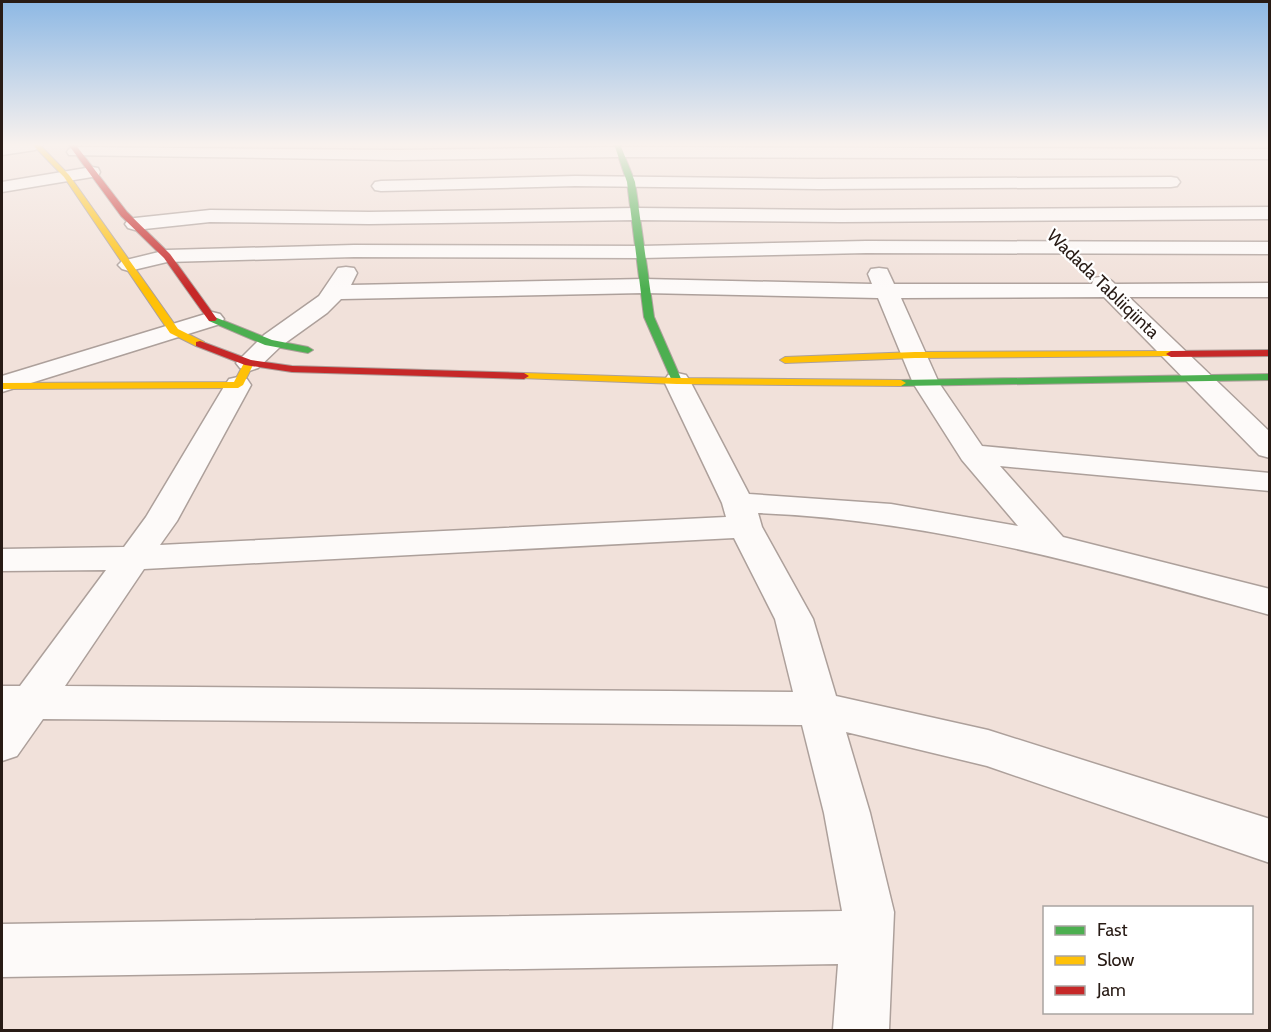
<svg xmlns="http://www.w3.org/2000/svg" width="1271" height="1032" viewBox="0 0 1271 1032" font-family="Cabin,sans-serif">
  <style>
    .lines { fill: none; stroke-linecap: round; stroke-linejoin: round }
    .street-casing { stroke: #ada09b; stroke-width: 3 }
    .fast-casing { stroke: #ada09b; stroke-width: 2 }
    .slow-casing { stroke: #ada09b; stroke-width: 2 }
    .jam-casing { stroke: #ada09b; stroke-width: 2 }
    .street { fill: #fdfaf9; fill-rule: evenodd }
    .fast { fill: #4caf50; fill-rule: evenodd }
    .slow { fill: #ffc107; fill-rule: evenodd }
    .jam { fill: #c62828; fill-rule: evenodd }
    .labels { text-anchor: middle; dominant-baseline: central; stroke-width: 4.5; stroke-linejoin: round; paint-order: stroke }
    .far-street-label { font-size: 18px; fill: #281b15; stroke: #fff }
  </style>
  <rect width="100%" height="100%" fill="#f1e1da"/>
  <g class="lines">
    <defs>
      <g id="street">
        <polygon points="2,145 7,144 43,145 35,150 2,155"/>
        <polygon points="75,147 398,150 619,147 1270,149 1270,159 619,157 398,160 69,155 67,152 69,149"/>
        <polygon points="92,167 98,168 100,172 98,176 2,192 2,182"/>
        <polygon points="575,176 819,179 1171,177 1177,178 1180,182 1177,186 1171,187 819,189 575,186 381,191 375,190 372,186 375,182 381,181"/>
        <polygon points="1270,207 1270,219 841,222 636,220 369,224 210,222 135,230 128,228 125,224 128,220 135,218 210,210 369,212 636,208 841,210"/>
        <polygon points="866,241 1270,242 1270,254 866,253 641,258 354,257 167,262 129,271 122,269 118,265 122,261 167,250 354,245 641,246"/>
        <path d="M346 267 354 268 357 273 351 285 644 279 872 284 868 274 871 269 879 268 887 269 894 284H1092L1094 278C1104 276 1108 277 1115 284L1270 283V297H1129L1270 432V458L1259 455 1104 297 901 298 939 383 982 446 1270 473V491L1000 466 1063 537 1270 589V615C1098 568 937 520 758 513L762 527 813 619 836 696 988 730 1270 819V863L987 766 846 732 870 813 894 912 889 1030H833L838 964 2 977V924L842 911 824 813 802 725 43 719 17 756 2 761V686H20L106 570 2 571V549L124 547 146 517 225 385 229 379 238 377 247 379 251 385 177 521 160 545 726 517 722 503 664 381 668 375 677 373 686 375 690 381 749 494 891 504 1018 526 962 460 913 383 878 298 644 293 341 299 327 313 281 346 258 368 249 371 240 368 236 363 264 335 319 296 338 268ZM734 538 775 619 793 692 65 686 144 569Z"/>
        <polygon points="212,312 220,314 224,319 220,324 2,392 2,376"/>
      </g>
      <g id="fast">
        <polygon points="614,144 620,144 635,182 654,317 682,381 681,383 673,383 672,381 644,317 627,182"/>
        <polygon points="212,316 272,340 308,347 313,350 308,353 265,345 209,321 209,317"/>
        <polygon points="1270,374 1270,380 901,386 896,383 901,380"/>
      </g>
      <g id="slow">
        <polygon points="32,144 39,144 69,175 178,329 204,342 204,346 196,346 170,333 64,177"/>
        <polygon points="1171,351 1176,354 1175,356 915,358 785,363 780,360 785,357 915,352"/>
        <polygon points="249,360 254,363 243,385 238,388 2,389 2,383 234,382 244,363"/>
        <polygon points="524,373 677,378 901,380 906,383 901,386 677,384 520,378 520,374"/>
      </g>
      <g id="jam">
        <polygon points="68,144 75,144 127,212 170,254 217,319 215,321 209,321 164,258 121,216"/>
        <polygon points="200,341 251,360 292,366 524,373 529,376 524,379 292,372 245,365 196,346 196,342"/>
        <polygon points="1270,350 1270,356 1171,357 1166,354 1171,351"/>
      </g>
    </defs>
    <use href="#street" class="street-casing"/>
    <use href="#fast" class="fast-casing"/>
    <use href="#slow" class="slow-casing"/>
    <use href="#jam" class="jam-casing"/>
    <use href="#street" class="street"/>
    <use href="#fast" class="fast"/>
    <use href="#slow" class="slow"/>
    <use href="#jam" class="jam"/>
  </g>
  <linearGradient id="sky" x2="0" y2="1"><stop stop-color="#8db8e4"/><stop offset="0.5" stop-color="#f9f2ee"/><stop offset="1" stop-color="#f9f2ee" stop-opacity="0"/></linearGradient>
  <rect width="1271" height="289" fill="url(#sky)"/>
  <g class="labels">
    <g class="far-street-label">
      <text transform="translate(1103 284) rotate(44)">Wadada Tabliiqiinta</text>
    </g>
  </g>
  <rect width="1271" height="1032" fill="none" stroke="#281b15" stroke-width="6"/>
  <rect x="1043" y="906" width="210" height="108" fill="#ffffff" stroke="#a9a4a1" stroke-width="1.5"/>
  <rect x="1055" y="926" width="30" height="9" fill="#4caf50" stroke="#a9a4a1" stroke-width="1.5"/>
  <text x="1097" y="936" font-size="18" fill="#281b15">Fast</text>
  <rect x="1055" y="956" width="30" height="9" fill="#ffc107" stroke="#a9a4a1" stroke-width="1.5"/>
  <text x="1097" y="966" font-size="18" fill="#281b15">Slow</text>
  <rect x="1055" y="986" width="30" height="9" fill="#c62828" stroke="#a9a4a1" stroke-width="1.5"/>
  <text x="1097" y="996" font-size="18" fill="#281b15">Jam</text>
</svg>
